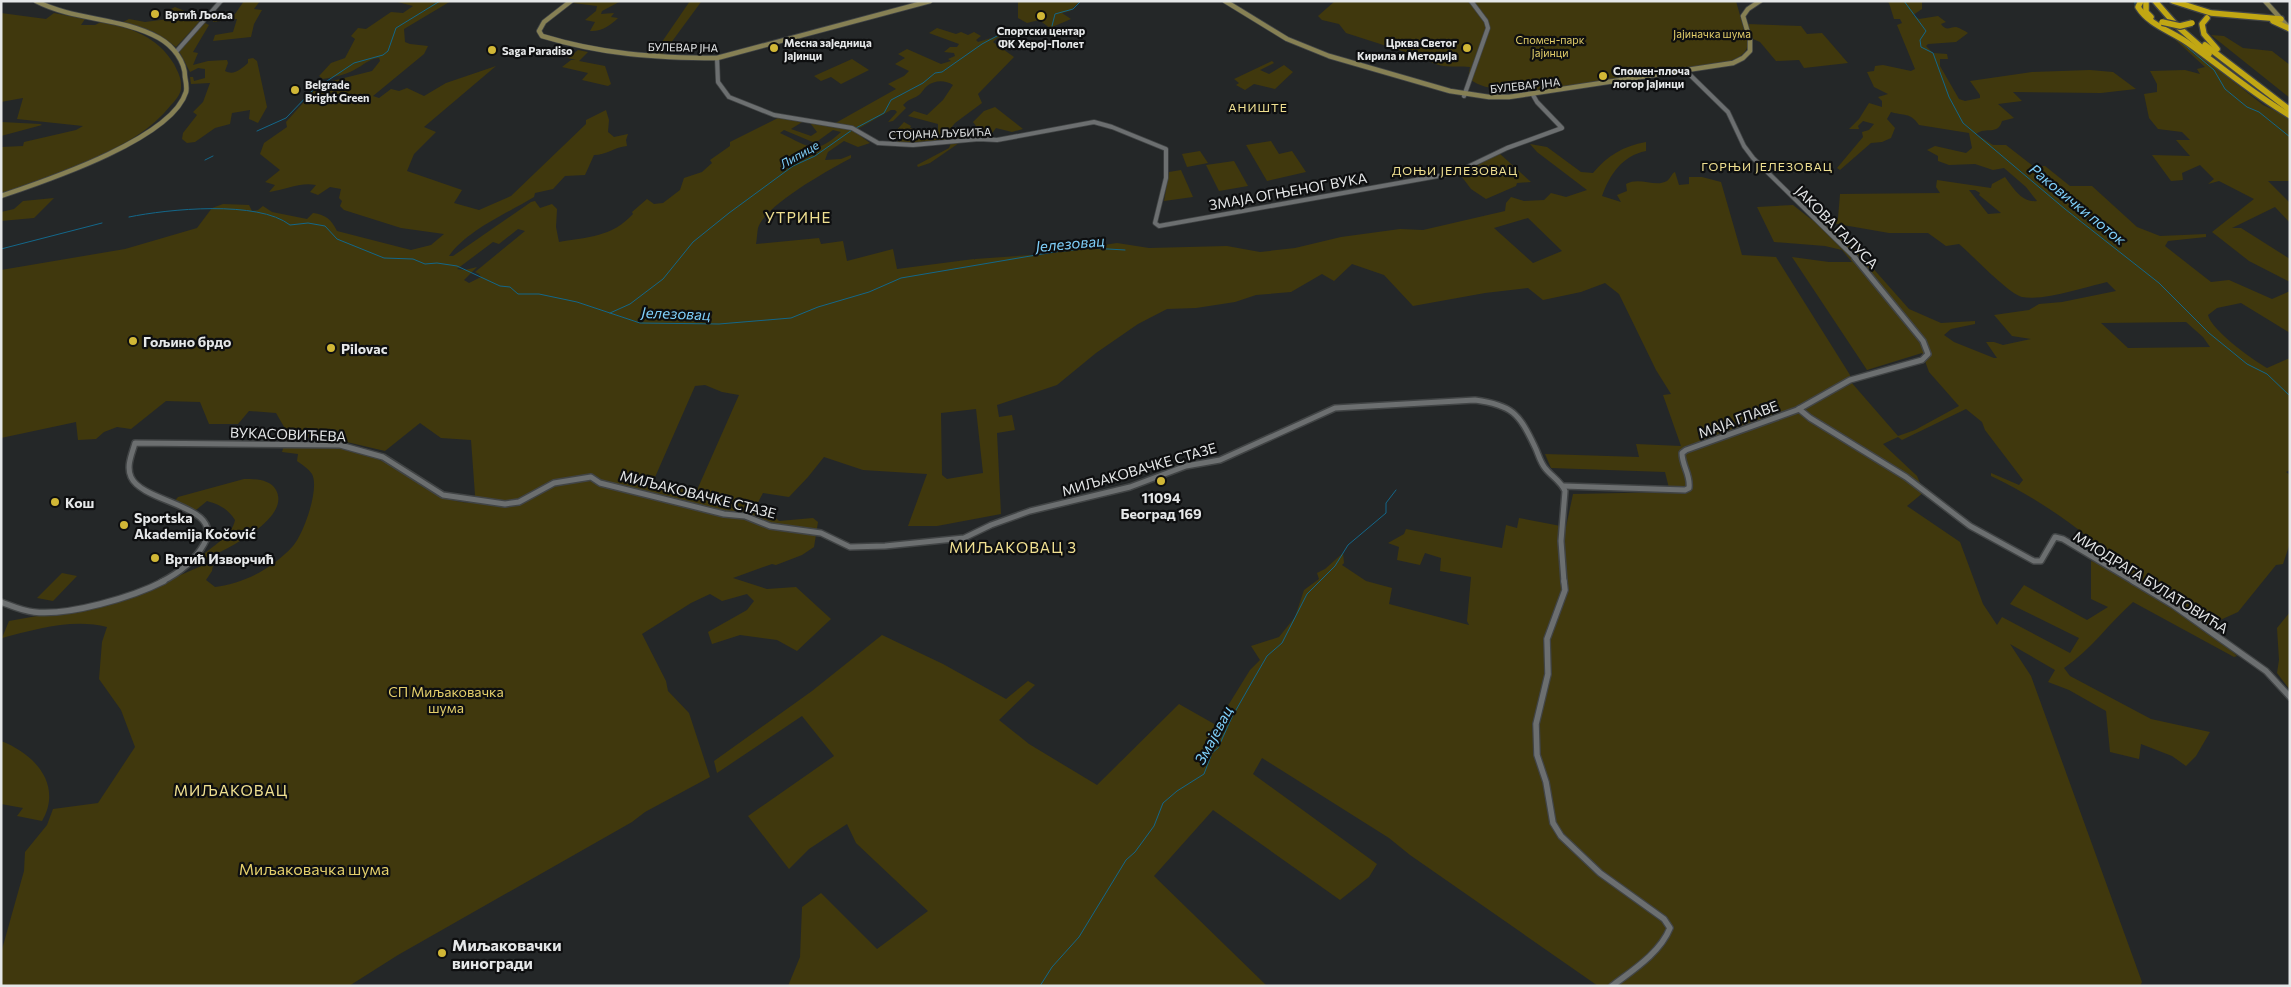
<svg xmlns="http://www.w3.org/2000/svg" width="2291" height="987" viewBox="0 0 2291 987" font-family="Commissioner,sans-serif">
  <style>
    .green { fill: #40380d; fill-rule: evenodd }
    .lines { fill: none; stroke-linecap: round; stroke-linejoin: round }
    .stream { stroke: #13678a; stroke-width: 1 }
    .tertiary-far2-casing { stroke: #414445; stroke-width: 5.5 }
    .tertiary-far1-casing { stroke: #414445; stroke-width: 8 }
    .tertiary-casing { stroke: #414445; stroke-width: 8 }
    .secondary-casing { stroke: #414445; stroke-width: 6 }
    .motorway-casing { stroke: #414445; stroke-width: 8 }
    .tertiary-far2 { stroke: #6c6f70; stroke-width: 4 }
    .tertiary-far1 { stroke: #6c6f70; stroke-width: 5 }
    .tertiary { stroke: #6c6f70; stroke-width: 5.5 }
    .secondary { stroke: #868054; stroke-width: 4.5 }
    .motorway { stroke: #c1a713; stroke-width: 5.5 }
    .motorway-bridge-casing { stroke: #414445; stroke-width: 8; stroke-linecap: butt }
    .motorway-bridge { stroke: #c1a713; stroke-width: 5.5 }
    .poi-dot { fill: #d1b736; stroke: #0e0f10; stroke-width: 2 }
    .labels { text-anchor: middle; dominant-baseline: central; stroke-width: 4.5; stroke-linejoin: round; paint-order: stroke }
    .far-poi-label { font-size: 11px; font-weight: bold; fill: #e5e7e8; stroke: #0e0f10; text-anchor: start }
    .far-park-label { font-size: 11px; fill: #e4cf6b; stroke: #0e0f10 }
    .far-street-label { font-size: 11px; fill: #e5e7e8; stroke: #0e0f10 }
    .far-neighbourhood-label { font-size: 12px; letter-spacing: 1px; fill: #f0e091; stroke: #0e0f10 }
    .far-water-label { font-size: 12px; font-style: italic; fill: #7fcff9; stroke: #0e0f10 }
    .street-label { font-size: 14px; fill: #e5e7e8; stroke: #0e0f10 }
    .poi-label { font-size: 14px; font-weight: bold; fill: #e5e7e8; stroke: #0e0f10; text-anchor: start }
    .park-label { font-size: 14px; fill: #e4cf6b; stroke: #0e0f10 }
    .water-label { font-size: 15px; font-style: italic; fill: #7fcff9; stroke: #0e0f10 }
    .neighbourhood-label { font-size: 15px; letter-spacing: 1px; fill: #f0e091; stroke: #0e0f10 }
    .near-park-label { font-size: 16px; fill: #e4cf6b; stroke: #0e0f10 }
    .near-poi-label { font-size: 16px; font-weight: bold; fill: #e5e7e8; stroke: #0e0f10; text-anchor: start }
  </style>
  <rect width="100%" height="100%" fill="#242728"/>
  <g class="green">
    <polygon points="244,1 260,1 254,9 262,10 254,24 251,37 213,41 215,35 233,32 237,19 213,22 213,14 235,14"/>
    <path d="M394 1H451L404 29 405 42 410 44 428 46 424 54 373 96 379 98 391 89 399 91 407 88 424 96 446 83 496 66 424 127 436 132 414 154 407 171 462 190 454 203 479 210 511 196 586 124V120L606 110 609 120 608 132 614 137 628 134 626 140 627 146C615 147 606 155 594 155L585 175 565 176 553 189 535 193 534 197C508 213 467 230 449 256H453L531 202 535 201 540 208 552 204 557 209 556 227 559 242C588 237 612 237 633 214L632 212 647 199 654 204 663 203 680 190 684 178 702 172 712 163 710 160 730 146V142L782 116 807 119 832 125 896 89 888 84 904 76 909 71 895 64 905 58 898 54 907 49 941 64 951 61 948 59 955 56 954 53 944 52 950 47H957L959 44 929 33 937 28 956 34 961 32 968 35 974 32 981 36 976 40 978 42 998 36 1011 29 1018 30 997 38 993 42 1014 57 978 94 982 103 955 123 942 139C955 139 968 137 976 126L973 122 984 111 995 107 1023 129 1012 132 996 128 990 136 957 142 959 143 930 163 918 167 917 165 949 148 951 143 893 144 901 139 893 134 904 122 911 126 910 128 930 134 938 130V124L908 116 914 111 927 115 943 100 953 85C945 80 935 80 927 86 924 88 922 93 919 95 912 100 911 97 903 105L906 108 893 121 888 122 897 112 895 110H891L856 130 843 127 855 132 870 143 858 147 844 141 828 152 825 160 841 159 851 155V158C829 170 766 204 758 228 757 233 757 239 756 244L819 238 821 244 843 241 847 261 893 249 897 269 974 259 975 260V259L1046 254 1117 243 1149 248 1227 246 1260 252 1295 248 1341 237 1400 229 1423 230 1505 211 1506 203 1511 197 1524 201 1544 200 1551 193 1566 197 1587 190 1537 152 1530 144 1547 147 1581 172 1593 173C1607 156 1623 146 1646 142V151C1622 156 1610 174 1602 196L1621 202 1617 195 1627 191 1626 184C1640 176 1654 188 1667 181 1671 178 1671 174 1675 172L1679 185 1689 184V177H1702L1721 182 1742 255 1776 257 1850 375 1851 382 1898 436 1915 430 1959 406 1929 372 1922 353 1867 370 1792 257 1829 262H1852L1842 250 1825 246 1774 242 1757 207 1793 205 1812 220 1838 218 1840 194 1940 193 1936 187 1937 180 1991 188 1992 184 2005 177C2013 188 2022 203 2037 201L2026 187 2004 168 1993 170 1975 164 1949 165 1938 161V156L1927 150 1935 146 1966 153 1972 148 1969 133 1919 125C1910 112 1904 116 1891 112L1887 119 1895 128 1891 138 1882 142 1871 143 1840 170 1837 168 1863 137 1862 132 1869 130 1874 124 1863 121 1858 126 1859 129H1849L1859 119 1869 103 1882 107V101L1878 97 1888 94 1874 87 1867 72 1874 71 1875 66 1883 65 1911 71 1915 69 1897 25 1902 23 1900 19H1894L1889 3 1886 1H1922V9L1913 15 1919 19 1938 16 1946 22 1941 24C1947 32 1949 27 1956 27 1960 28 1965 31 1968 33L1956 42 1928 44 1926 46 1933 53 1947 54 1948 59H1940V66L1959 99 1965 101 1980 98V95L1970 81 2032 72 2090 70 2113 72 2136 89 2101 93 2013 92 2022 101 1998 104 2014 118 2002 121C1998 136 1986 126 1976 134L1993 145H2006L2033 166H2045L2070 186H2092L2137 227 2160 236 2206 234V237L2168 241 2165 246 2211 282 2229 280 2272 299 2290 291V333L2241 303 2217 308 2208 315C2211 330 2253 360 2267 368L2290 358V470L2286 472 2290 475V543L2283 564 2276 565 2238 612 2207 626 2237 656 2234 657 2133 602C2109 623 2091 650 2064 668L2070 676 2151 719 2210 732 2196 756 2186 766 2172 756 2141 744 2139 759 2110 752 2106 711 2069 690 2048 682 2055 670 2010 644 2031 676 2142 982 2140 986H1598L1410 855 1389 838 1262 758 1253 774 1377 864 1369 877 1340 900 1213 810 1154 876 1267 986H788L800 957 802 907 821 893 877 949 928 911 856 843 847 824 809 849 789 869 748 816 834 756 802 716 717 773 714 761 812 691 882 635 943 664 1006 699 1028 681 1035 685 999 720 1029 744 1097 785 1179 704 1216 725 1250 670 1260 660 1251 646 1279 637 1295 617 1304 590 1319 579 1317 573 1325 569 1343 553 1344 563 1342 565 1366 581 1392 588 1389 604 1469 625 1467 621 1471 577 1440 571 1441 558 1425 553 1420 565 1397 560 1399 547 1388 543 1404 534 1406 529 1502 548 1506 525 1517 528 1519 518 1566 527 1573 494 1670 492 1665 472 1551 468 1545 454 1639 457 1636 444 1681 446 1663 395 1671 394 1656 370 1619 294 1605 283 1581 292 1543 300 1528 288 1485 293 1413 306 1384 275 1352 264 1334 281 1322 274 1291 292 1256 295 1235 302 1196 308 1167 309 1138 324 1096 353 1057 385 997 405 999 417 1012 415 1015 430 997 433 1001 514 937 526H908L927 474 863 470 824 457 808 477 789 497 763 493 755 508 771 513 779 521 813 518 818 522 814 547 802 555 776 565 772 564 733 578 767 589 796 587 831 619 797 651 777 640 740 635 712 644 708 632 747 610 754 601 747 594 722 601 710 594 691 603 642 634 666 681 668 691 689 713 710 777 645 812 632 822 398 955 349 986H1V953L24 871 25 852 47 825 53 809 98 803 135 747 121 710 99 679 102 642 107 627C74 618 35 629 2 638L9 621 104 604 132 596 206 564 213 565 212 571 206 580 215 587C244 584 273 568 293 546 303 535 320 489 312 474 309 469 301 464 297 461L298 454 282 452 284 445C320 446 348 445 382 461 416 477 428 500 471 503L475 495 471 440 441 438 420 423 385 451 334 439 290 437 276 413 249 411 238 424H209L200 402 166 401 131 429 117 427 104 432 96 439 78 440 76 422 1 438V270L125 249 197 228 212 208 223 204 249 205 252 211 258 210 263 206 272 212 307 219 313 213C326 215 331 219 337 231L411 250 431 245 444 234 401 228 344 210 340 206 342 201 339 198 341 189 330 187 318 195 310 192 316 185C299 182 286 190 269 192L275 185 265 182 280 170 260 154 264 143 287 127 286 122 320 84 372 71 380 61 379 58C368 59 364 65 354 70 345 75 334 77 323 79L319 76 331 63 345 58 355 39 351 36 358 28 366 29 391 12 403 13 413 6ZM807 119 817 132 811 136 791 129ZM784 130 815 143 833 130 841 132C814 157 809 146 780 133ZM1969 190H1975L1980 193 1979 195 2001 213 1988 214ZM1528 218 1562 251 1533 263 1494 228ZM1826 222 1889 233H1928L1946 246 1959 244C1972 255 2009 294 2022 297 2045 301 2085 287 2107 282L2116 291 2062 302 2039 304 2029 310 1994 315 2012 336 2031 339 2003 345 1994 342H1986L1997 358H1994L1954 342 1944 335 1951 329 1975 324V321L1941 323 1909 309 1855 248 1825 225ZM518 229 525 231 475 272 479 274 481 277 469 283 464 280 477 267 465 270 457 269 493 242 499 244ZM2186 322 2203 337 2210 347 2128 348 2101 323ZM705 385 722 392 739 395 697 490 652 484 695 386ZM976 409 983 473 947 479 942 475 941 413ZM1966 409 1982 422 1985 430 2023 480 2019 485 1991 473V476C2045 502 2085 532 2128 572L2091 561V599L2108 607 2087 620 2024 585 2010 604 2079 638 2070 653 2002 617 1997 625 1983 604 1960 542 1907 506 1924 492 1917 476 1883 444 1898 437 1902 440Z"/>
    <path d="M574 1H621L602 11 601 14 614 13 611 17 618 18C611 25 601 32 590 31L595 22 585 20 596 11 597 6 573 3Z"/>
    <polygon points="690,1 701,2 662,55 653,55"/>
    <polygon points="1018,1 1080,1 1070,11 1062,13 1071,19 1050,28 1039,20 1027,23 1018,18"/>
    <path d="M1335 1H1736L1748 44C1746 56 1736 58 1726 63L1630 76 1540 93C1517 81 1494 98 1468 78L1470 67C1451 65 1442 70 1424 58L1346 33 1339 24 1322 20 1318 16Z"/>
    <polygon points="175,7 192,14 200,21 176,47 154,32 123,22 129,19 145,22 176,18 169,10"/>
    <path d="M1 13 46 19 54 13 85 19 81 25H95L101 22C130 27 158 37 174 64 178 72 182 79 181 89 180 95 175 101 171 105 133 153 57 172 1 194V147L23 146 24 142 76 130 83 126 17 119 23 98 1 102Z"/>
    <path d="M205 23 209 25 193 52 198 53 193 65 208 61 227 60 228 63 225 71C234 76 241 69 248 63V59L253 58 257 61 267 107 258 123 249 119 250 110 232 113 230 124 215 128 195 142 187 143 182 139 183 133 197 115 193 112 203 102 210 83 191 84 190 77H193L194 81 205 78V69L198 68 190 72 179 51Z"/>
    <polygon points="1747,24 1801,26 1807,34 1822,33 1848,63 1804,68 1799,60 1776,61 1760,42 1753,39"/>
    <polygon points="2170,35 2182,41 2263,105 2290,118 2290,181 2268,181 2290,203 2290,223 2275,207 2232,228 2241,228 2290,259 2290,282 2249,261 2212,232 2254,199 2219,181 2208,184 2214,179 2200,165 2182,173 2183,180 2171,181 2152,155 2190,156 2176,140 2190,140 2182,132 2158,129 2149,118 2144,94 2157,92 2157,84 2150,71 2185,70 2200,74 2197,69 2205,67"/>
    <polygon points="2211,35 2224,36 2243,48 2272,51 2290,65 2290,98"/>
    <polygon points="578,50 588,52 579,61 605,66 611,84 608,86 582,80 588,73 562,67 571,60 576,60 568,58"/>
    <polygon points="852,59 869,70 841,84 831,77 821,81 814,76"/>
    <polygon points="1272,61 1274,63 1260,70 1269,74 1284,65 1293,72 1275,89 1254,84 1245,90 1236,85 1239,83 1234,79"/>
    <polygon points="1,122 40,124 42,125 1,136"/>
    <polygon points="1271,141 1279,154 1292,151 1306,172 1267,181 1246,145"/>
    <polygon points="1200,151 1208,163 1187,167 1182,154"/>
    <polygon points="1499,153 1531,182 1517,183 1516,186 1486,199 1471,189 1459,173"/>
    <polygon points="1234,161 1248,186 1219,191 1206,165"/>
    <polygon points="1181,170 1193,197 1164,201 1169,172"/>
    <polygon points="54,198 34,218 1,221 1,212 14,209 23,201"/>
    <path d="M244 479C255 479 270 479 276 490 292 519 223 551 204 560L200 558C211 546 232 537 235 520 227 508 220 505 207 501L196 510 174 502 178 497Z"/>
    <polygon points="62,573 77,576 53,601 37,598"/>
    <polygon points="2290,612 2290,690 2277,673 2279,660 2277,628"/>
    <path d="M1 741C35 754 63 785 42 821L17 816 23 808 1 804Z"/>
  </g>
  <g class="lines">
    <g class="stream">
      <polyline points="1904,1 1926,31 1920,40 1921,47 1933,53 1949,97 1963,123 2065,209 2159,283 2209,333 2247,364 2267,374 2290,396"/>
      <polyline points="2135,1 2135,4"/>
      <polyline points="1052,26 1055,14 1073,9 1081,1"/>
      <polyline points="2181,42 2214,70 2225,89 2247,107 2259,112 2290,137"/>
      <polyline points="856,128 884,113 891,100 923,83 935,73 942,72 982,44 1010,29"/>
      <polyline points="257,131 286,118 312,91 354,63 383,55 388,51 396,28 440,1"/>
      <polyline points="205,160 213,156"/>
      <path d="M129 217C168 209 258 200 290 225L308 223 325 226 337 239 384 258 413 259 425 264 437 263 457 266 500 286 510 287 518 294H539L577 302 640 323 719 324 791 318 818 307 869 292 901 278 1054 252 1091 248 1125 250"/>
      <polyline points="1,249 102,223"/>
      <polyline points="610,313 630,304 663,279 693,242 729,213 793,166 815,156 852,130"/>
      <polyline points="1040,986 1052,967 1079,937 1126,860 1135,852 1154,826 1163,803 1177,791 1204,774 1212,753 1218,748 1232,717 1256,675 1267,656 1282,643 1307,594 1335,566 1348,545 1386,513 1386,503 1396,490"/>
    </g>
    <defs>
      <g id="tertiary-far2">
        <polyline points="176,52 221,1"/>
        <polyline points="717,58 718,82 729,97 774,115 852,128 878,143 913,145 979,139 997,140 1094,122 1112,127 1166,149 1166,178 1155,223 1159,226 1455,173 1507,148 1562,128 1537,102 1533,95"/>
        <polyline points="1686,71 1728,112 1744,146 1753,158 1856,259"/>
        <polyline points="1464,96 1488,28 1486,21 1471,1"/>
      </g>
      <g id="tertiary-far1">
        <polyline points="1799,409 1810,418 1906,477 1970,526 2034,561 2041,561 2055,537 2063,539 2135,582"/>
        <path d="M1563 486 1685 490 1689 488C1691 475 1682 466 1682 453L1686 450 1797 410 1850 380 1922 360 1928 354 1923 341 1855 258"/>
        <path d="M161 582C179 573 194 562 204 544 226 505 143 504 131 477 126 466 132 454 135 443L340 445 383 457 443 495 505 504 519 502 554 483 591 477 600 483 724 514 745 516 770 526 821 533 850 547 885 546 964 538 991 525 1030 511 1130 487 1186 466 1220 460 1335 408 1475 400C1512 405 1519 413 1535 447 1538 453 1540 462 1545 468 1551 476 1561 481 1565 491L1561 541 1564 582"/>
      </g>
      <g id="tertiary">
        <path d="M1564 581 1565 590 1547 639 1548 674 1536 724 1537 755 1546 782 1553 823 1561 836 1600 873 1664 919 1670 928C1660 953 1633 970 1612 986"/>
        <polyline points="2133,581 2173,605 2266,671 2290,697"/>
        <path d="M1 602C12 606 22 611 34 612 69 616 133 597 164 581"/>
      </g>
      <g id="secondary">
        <path d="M571 1 544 22 539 31 542 36C601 54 655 58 717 58L930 1"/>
        <polyline points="1225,1 1287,39 1329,56 1450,91 1489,97 1509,97 1733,63 1743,58 1750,51 1750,40 1743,16 1748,9 1760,1"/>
        <polyline points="2265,1 2290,29"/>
        <path d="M1 196C45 181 172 139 186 92 187 88 186 82 185 77 185 61 173 46 159 38 121 17 75 21 36 1"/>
      </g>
      <g id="motorway">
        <path d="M2141 1 2138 7C2149 25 2171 31 2188 43 2222 67 2253 94 2289 115"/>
        <polyline points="2146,1 2146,12 2151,17"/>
        <polyline points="2155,1 2176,25 2209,54"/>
        <polyline points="2173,1 2211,13 2281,19"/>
        <polyline points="2207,18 2202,24 2204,34 2217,49"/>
        <polyline points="2273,21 2290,29"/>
        <polyline points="2205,45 2290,110"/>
      </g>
    </defs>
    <use href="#tertiary-far2" class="tertiary-far2-casing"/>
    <use href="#tertiary-far1" class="tertiary-far1-casing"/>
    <use href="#tertiary" class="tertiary-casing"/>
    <use href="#secondary" class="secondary-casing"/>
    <use href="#motorway" class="motorway-casing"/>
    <use href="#tertiary-far2" class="tertiary-far2"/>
    <use href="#tertiary-far1" class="tertiary-far1"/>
    <use href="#tertiary" class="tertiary"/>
    <use href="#secondary" class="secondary"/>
    <use href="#motorway" class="motorway"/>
    <defs>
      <polyline id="motorway-bridge" points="2162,22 2180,26 2192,23"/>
    </defs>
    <use href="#motorway-bridge" class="motorway-bridge-casing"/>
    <use href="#motorway-bridge" class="motorway-bridge"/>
  </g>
  <g class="poi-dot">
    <circle cx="155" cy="14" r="5"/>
    <circle cx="1041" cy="16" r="5"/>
    <circle cx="774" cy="48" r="5"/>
    <circle cx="1467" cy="48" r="5"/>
    <circle cx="492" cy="50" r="5"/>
    <circle cx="1603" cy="76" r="5"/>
    <circle cx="295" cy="90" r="5"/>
    <circle cx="133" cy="341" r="5"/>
    <circle cx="331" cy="348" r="5"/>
    <circle cx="1161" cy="481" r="5"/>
    <circle cx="55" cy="502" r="5"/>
    <circle cx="124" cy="525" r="5"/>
    <circle cx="155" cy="558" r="5"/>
    <circle cx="442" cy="953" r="5"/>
  </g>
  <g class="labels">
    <g class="far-poi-label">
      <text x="165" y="14">Вртић Љоља</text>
      <text x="1041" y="30" text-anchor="middle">Спортски центар<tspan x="1041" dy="13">ФК Херој-Полет</tspan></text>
      <text x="784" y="42">Месна заједница<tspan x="784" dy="13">Јајинци</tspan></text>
      <text x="1457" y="42" text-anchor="end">Црква Светог<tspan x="1457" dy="13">Кирила и Методија</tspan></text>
      <text x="502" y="50">Saga Paradiso</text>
      <text x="1613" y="70">Спомен-плоча<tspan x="1613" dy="13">логор Јајинци</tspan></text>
      <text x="305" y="84">Belgrade<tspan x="305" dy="13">Bright Green</tspan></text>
    </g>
    <g class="far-park-label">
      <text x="1712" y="33">Јајиначка шума</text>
      <text x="1550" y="39">Спомен-парк<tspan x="1550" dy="13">Јајинци</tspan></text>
    </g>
    <g class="far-street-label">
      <text transform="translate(683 47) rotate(1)">БУЛЕВАР ЈНА</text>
      <text transform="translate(1525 85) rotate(-6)">БУЛЕВАР ЈНА</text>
      <text transform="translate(940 133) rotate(-2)">СТОЈАНА ЉУБИЋА</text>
    </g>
    <g class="far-neighbourhood-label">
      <text x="1258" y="107">АНИШТЕ</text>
      <text x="1767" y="166">ГОРЊИ ЈЕЛЕЗОВАЦ</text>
      <text x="1455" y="170">ДОЊИ ЈЕЛЕЗОВАЦ</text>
    </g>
    <g class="far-water-label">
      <text transform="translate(799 154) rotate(-30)">Липице</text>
    </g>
    <g class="street-label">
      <text transform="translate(1288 191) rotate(-10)">ЗМАЈА ОГЊЕНОГ ВУКА</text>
      <text transform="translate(1837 227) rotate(45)">ЈАКОВА ГАЛУСА</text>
      <text transform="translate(1738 419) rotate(-20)">МАЈА ГЛАВЕ</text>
      <text transform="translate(288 434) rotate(2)">ВУКАСОВИЋЕВА</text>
      <text transform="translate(1139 469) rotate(-16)">МИЉАКОВАЧКЕ СТАЗЕ</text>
      <text transform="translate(698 494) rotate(14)">МИЉАКОВАЧКЕ СТАЗЕ</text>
      <text transform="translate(2151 582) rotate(32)">МИОДРАГА БУЛАТОВИЋА</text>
    </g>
    <g class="poi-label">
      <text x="143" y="341">Гољино брдо</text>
      <text x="341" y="348">Pilovac</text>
      <text x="1161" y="497" text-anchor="middle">11094<tspan x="1161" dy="16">Београд 169</tspan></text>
      <text x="65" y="502">Кош</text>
      <text x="134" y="517">Sportska<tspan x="134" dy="16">Akademija Kočović</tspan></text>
      <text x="165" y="558">Вртић Изворчић</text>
    </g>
    <g class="park-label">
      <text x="446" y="691">СП Миљаковачка<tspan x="446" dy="16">шума</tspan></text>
    </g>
    <g class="water-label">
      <text transform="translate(2078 204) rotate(39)">Раковички поток</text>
      <text transform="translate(1070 243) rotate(-5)">Јелезовац</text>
      <text transform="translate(676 313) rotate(2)">Јелезовац</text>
      <text transform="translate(1213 735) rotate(-62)">Змајевац</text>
    </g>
    <g class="neighbourhood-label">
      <text x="798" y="217">УТРИНЕ</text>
      <text x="1013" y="547">МИЉАКОВАЦ 3</text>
      <text x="231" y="790">МИЉАКОВАЦ</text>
    </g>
    <g class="near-park-label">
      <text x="314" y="868">Миљаковачка шума</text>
    </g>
    <g class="near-poi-label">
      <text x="452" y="944">Миљаковачки<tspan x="452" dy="18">виногради</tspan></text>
    </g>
  </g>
  <rect width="2291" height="987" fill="none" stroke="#e5e7e8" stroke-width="5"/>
</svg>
